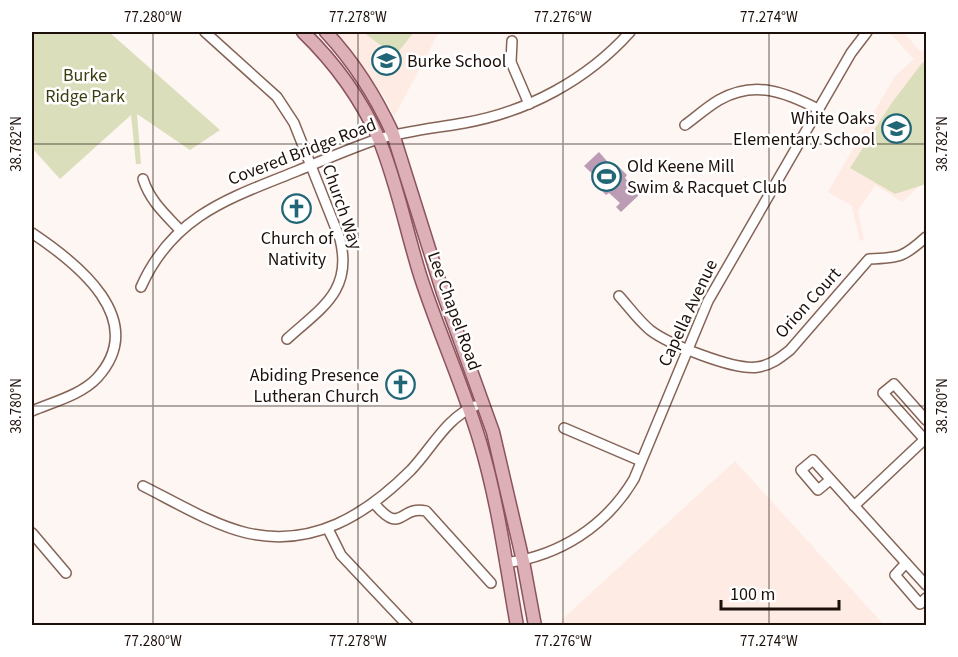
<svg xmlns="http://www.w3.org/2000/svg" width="958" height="657" viewBox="0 0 958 657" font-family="'Source Sans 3',sans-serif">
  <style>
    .built { fill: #feebe4 }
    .green { fill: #dbdeba }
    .water { fill: #bc9bb5 }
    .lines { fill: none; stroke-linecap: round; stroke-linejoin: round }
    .minor-casing { stroke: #856457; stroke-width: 12 }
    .major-casing { stroke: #8b545c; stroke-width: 15 }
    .minor { stroke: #fff; stroke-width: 9 }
    .major { stroke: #ddafb7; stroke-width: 12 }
    .ticks { fill: none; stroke: #1d100b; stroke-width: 1.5; stroke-opacity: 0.45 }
    .labels { text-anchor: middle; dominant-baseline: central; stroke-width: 5; stroke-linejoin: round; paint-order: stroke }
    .poi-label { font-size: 18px; fill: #1d100b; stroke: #fff; text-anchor: start }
    .park-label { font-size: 18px; fill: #3b3d0e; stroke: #fff }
    .street-label { font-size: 18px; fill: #1d100b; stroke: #fff }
    .neatline { fill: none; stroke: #1d100b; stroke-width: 2 }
    .ticks-label { font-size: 15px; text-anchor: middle; fill: #1d100b }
  </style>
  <rect width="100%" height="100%" fill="#fef6f3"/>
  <g class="built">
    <polygon points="317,32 439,32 394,117 388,103 375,84"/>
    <polygon points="889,32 903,32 921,52 926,47 926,180 902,202 875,185 858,211 864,240 860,241 852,206 828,192 895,76 914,59"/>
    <polygon points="735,461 884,625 556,625 688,504"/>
  </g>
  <g class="green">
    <polygon points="32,32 109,32 220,130 190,150 137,114 141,164 136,164 131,115 60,179 32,148"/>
    <polygon points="363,32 414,32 395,56"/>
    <polygon points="926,61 926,184 895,194 850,168 891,104 922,63"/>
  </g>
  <polygon class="water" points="599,152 613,168 617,165 627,175 625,178 640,194 621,212 616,207 620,203 609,193 606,195 596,185 600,181 584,166"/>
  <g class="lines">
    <defs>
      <g id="minor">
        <path d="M205 32 277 97 294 123 340 239C353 291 321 308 287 339"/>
        <polyline points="512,41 511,62 529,104"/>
        <path d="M685 125C696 117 707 107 719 100 755 80 785 92 818 109"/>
        <path d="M143 179C150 201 165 214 180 230"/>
        <path d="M32 233C77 263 150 320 97 378 81 395 53 402 32 411"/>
        <path d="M141 287C173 215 230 198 297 171 324 160 351 148 378 139 406 131 435 128 464 123 527 112 587 80 630 32"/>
        <path d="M619 296C629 307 638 320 650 330 668 344 735 371 758 367 771 365 780 358 790 350L869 259C900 258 904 257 926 237"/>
        <polyline points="926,420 894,384 883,393 926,441"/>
        <polyline points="564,428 641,461"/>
        <polyline points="830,480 818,490 801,470 813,460 906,563"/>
        <path d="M143 486C175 502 213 525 247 533 313 548 366 515 411 470 432 448 446 418 475 406"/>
        <path d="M374 503C402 537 399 505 426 511L491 583"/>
        <polyline points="854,506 925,439"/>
        <polyline points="328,529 341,555 408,626"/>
        <polyline points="32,533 66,573"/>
        <path d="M505 563C560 556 606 526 634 479L708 301 851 53 867 32"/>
        <polyline points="926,585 906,563 895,575 920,604 926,598"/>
      </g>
      <g id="major">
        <path d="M303 32C335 63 361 99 379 139 397 183 406 230 420 275 438 331 463 385 480 442 498 502 506 564 517 626"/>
        <path d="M326 32C354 62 376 97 393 134L443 293 493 432 523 561 535 626"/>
      </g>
    </defs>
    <use href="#minor" class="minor-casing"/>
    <use href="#major" class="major-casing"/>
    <use href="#minor" class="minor"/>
    <use href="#major" class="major"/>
  </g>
  <path class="ticks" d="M153 32V626M358 32V626M563 32V626M769 32V626M32 144H926M32 406H926"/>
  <defs>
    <symbol id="school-ring" viewBox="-11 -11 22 22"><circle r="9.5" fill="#fff" stroke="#206676" stroke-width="1.5"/><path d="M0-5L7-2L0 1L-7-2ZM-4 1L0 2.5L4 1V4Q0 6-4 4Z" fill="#206676"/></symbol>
    <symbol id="stadium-ring" viewBox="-11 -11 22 22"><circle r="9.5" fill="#fff" stroke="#206676" stroke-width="1.5"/><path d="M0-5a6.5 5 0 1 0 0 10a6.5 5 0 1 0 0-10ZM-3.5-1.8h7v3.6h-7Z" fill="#206676"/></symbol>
    <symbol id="church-ring" viewBox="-11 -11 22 22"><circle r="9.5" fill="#fff" stroke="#206676" stroke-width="1.5"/><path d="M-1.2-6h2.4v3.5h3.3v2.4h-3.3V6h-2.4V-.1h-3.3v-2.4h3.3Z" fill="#206676"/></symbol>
  </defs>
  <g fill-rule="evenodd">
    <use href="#school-ring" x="370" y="44" width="33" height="33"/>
    <use href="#school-ring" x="880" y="112" width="33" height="33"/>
    <use href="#stadium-ring" x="590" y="160" width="33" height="33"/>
    <use href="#church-ring" x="280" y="192" width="33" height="33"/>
    <use href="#church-ring" x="384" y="368" width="33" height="33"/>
  </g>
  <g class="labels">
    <g class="poi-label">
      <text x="407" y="61">Burke School</text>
      <text x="875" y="118" text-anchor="end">White Oaks<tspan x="875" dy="21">Elementary School</tspan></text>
      <text x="627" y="166">Old Keene Mill<tspan x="627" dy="21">Swim &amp; Racquet Club</tspan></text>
      <text x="297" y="238" text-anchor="middle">Church of<tspan x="297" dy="21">Nativity</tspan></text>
      <text x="379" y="375" text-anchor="end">Abiding Presence<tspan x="379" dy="21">Lutheran Church</tspan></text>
    </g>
    <g class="park-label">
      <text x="85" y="75">Burke<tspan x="85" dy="21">Ridge Park</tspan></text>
    </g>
    <g class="street-label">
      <text transform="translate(302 152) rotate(-21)">Covered Bridge Road</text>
      <text transform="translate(342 207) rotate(71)">Church Way</text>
      <text transform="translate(808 303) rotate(-48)">Orion Court</text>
      <text transform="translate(454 311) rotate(70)">Lee Chapel Road</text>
      <text transform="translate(688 313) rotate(-65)">Capella Avenue</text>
    </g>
  </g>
  <rect width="958" height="657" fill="none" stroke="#ffffff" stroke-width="66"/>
  <path d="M721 600v9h118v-9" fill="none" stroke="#1d100b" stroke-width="3"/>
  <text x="730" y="600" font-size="18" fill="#1d100b" stroke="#ffffff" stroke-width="4.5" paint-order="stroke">100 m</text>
  <rect x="33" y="33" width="892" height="591" class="neatline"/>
  <g class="ticks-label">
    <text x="153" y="22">77.280°W</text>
    <text x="358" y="22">77.278°W</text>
    <text x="563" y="22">77.276°W</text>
    <text x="769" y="22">77.274°W</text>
    <text transform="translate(16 144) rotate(-90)" y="5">38.782°N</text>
    <text transform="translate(942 144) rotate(-90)" y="5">38.782°N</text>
    <text transform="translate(16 406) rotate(-90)" y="5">38.780°N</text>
    <text transform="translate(942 406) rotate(-90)" y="5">38.780°N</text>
    <text x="153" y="646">77.280°W</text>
    <text x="358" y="646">77.278°W</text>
    <text x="563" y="646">77.276°W</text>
    <text x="769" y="646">77.274°W</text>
  </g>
</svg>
